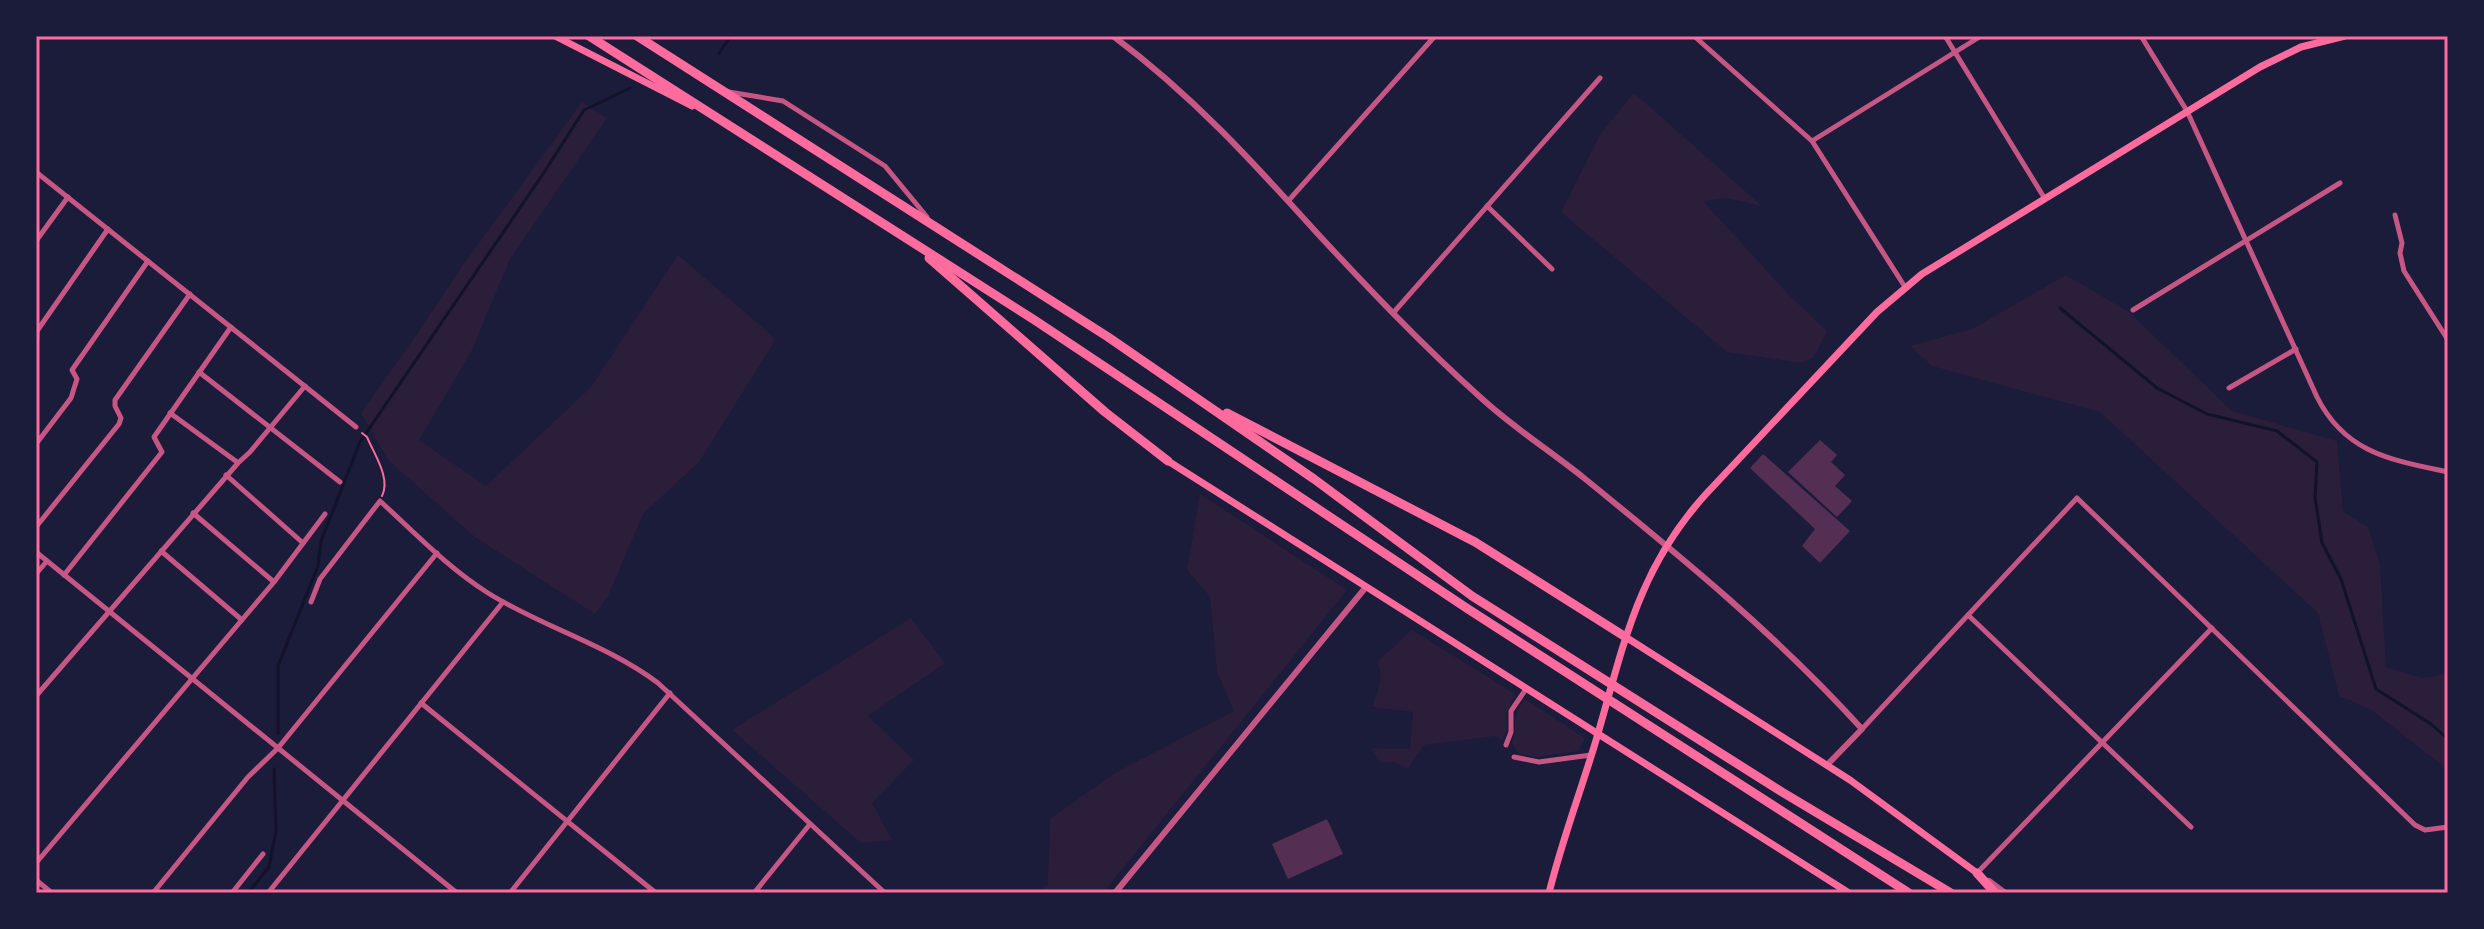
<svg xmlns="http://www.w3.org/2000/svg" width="2484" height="929" viewBox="0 0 2484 929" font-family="'Space Grotesk',sans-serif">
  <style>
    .green { fill: #2a1e3b }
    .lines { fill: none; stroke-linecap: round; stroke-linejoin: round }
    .stream { stroke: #12122b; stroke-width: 3 }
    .building { fill: #542f53 }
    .path { stroke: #ff6b9d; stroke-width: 2 }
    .minor { stroke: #c65784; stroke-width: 5 }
    .tertiary { stroke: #c65784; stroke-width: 6 }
    .secondary { stroke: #ff6b9d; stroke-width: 7 }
    .motorway { stroke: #ff6b9d; stroke-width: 9 }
    .neatline { fill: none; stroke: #ff6b9d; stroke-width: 3 }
  </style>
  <rect width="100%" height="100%" fill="#1b1b3a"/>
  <g class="green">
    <polygon points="1634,93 1762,206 1727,198 1703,201 1789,295 1827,331 1814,357 1802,363 1727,352 1561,212 1601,133"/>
    <polygon points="582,102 607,118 510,259 471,352 419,440 486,486 591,387 678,255 776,339 699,462 643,514 608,596 595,614 475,537 389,461 361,413 419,331 463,265"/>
    <polygon points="2066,275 2129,312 2232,411 2337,441 2343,511 2368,527 2380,565 2386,667 2421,678 2448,674 2448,777 2443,766 2370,709 2339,696 2318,613 2100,412 1932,366 1910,346 1972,329"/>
    <polygon points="1200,494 1347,590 1103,893 1035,893 1048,884 1050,819 1115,773 1234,711 1217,672 1210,597 1187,570"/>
    <polygon points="911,618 945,663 868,716 914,760 872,803 892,840 861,843 732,730"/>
    <path d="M1412 630 1515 694 1506 713 1507 731 1501 740 1496 736 1424 745 1407 769 1395 762 1381 763 1371 748 1410 749 1413 712 1372 707C1377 692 1385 677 1377 662Z"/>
    <path d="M1525 699 1585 738 1579 751 1536 757 1519 754 1512 743C1518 725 1511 715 1525 699Z"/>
  </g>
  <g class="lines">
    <g class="stream">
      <polyline points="719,53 731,36"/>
      <polyline points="2060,308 2157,388 2207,414 2277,431 2317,462 2315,497 2322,543 2341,579 2376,689 2431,724 2448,739"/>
      <polyline points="278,733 278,666 318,566 321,541 360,442 543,174 584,110 630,88"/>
      <polyline points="248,893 269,867 276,831 274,769"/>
    </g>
  </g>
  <g class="building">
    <polygon points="1820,440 1837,455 1831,462 1845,475 1835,486 1852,501 1837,517 1788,472"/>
    <polygon points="1763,454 1850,531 1820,563 1802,546 1815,529 1750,468"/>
    <polygon points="1327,819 1343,854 1288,879 1272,844"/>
  </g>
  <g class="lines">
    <path class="path" d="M362 433 367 437C374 454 391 478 382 496"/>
    <g class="minor">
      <polyline points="1694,36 1812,141 1905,287"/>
      <polyline points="1945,36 2045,199"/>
      <path d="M2141 36 2187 111 2317 397C2345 453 2391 460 2448 472"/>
      <polyline points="729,92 783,101 885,166 927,217"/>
      <polyline points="1812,141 1981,36"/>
      <polyline points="36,172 356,427"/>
      <polyline points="1289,200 1435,36"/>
      <polyline points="1487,206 1552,269"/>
      <polyline points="2395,215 2402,243 2400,253 2404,271 2448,340"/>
      <polyline points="36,241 68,197"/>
      <polyline points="2133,310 2340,183"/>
      <polyline points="1394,312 1600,78"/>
      <polyline points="36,356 37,331 108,229"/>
      <polyline points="199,372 340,482"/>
      <polyline points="2229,388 2296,349"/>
      <polyline points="170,413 237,462"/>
      <polyline points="36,444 71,398 77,379 72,370 148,261"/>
      <polyline points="226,475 303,543"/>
      <polyline points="193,513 274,582"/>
      <polyline points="36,527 119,424 121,418 115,406 115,400 190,294"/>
      <polyline points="2448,540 2448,572"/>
      <polyline points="161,551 242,620"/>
      <polyline points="36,552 457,893"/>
      <polyline points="36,574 47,561"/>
      <polyline points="64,575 162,452 154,437 231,327"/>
      <path d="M311 602 320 579 380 501C414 532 448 568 488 593 542 627 606 644 658 683L885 893"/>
      <polyline points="1968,615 2191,827"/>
      <polyline points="36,696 238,463 250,452 305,386"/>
      <polyline points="421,703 656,893"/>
      <polyline points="1862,729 2077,498 2415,825 2425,830 2448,827"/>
      <polyline points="1506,745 1511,732 1511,711 1526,689"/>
      <polyline points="1514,757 1539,762 1591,755"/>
      <polyline points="36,863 274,582 325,514"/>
      <polyline points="1978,872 2212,628"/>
      <polyline points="36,880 52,893"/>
      <polyline points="153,893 248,777 278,748 437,553"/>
      <polyline points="232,893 263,854"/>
      <polyline points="268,893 503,602"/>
      <polyline points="510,893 670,693"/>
      <polyline points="754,893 810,824"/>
    </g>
    <g class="tertiary">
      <path d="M1113 36C1192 95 1251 160 1317 233 1369 289 1422 345 1479 396 1511 426 1549 450 1584 478 1680 556 1778 636 1862 729L1827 765"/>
      <polyline points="1989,881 2005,893"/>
      <polyline points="1115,893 1366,587"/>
    </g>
    <g class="secondary">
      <polyline points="555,36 692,106"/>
      <polyline points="1168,461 1849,893"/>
      <polyline points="1624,636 1850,780 1977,873"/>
      <path d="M1549 893C1561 844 1579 796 1594 747 1623 650 1635 572 1706 494L1877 312 1922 274 2260 67 2301 47 2345 36"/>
    </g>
    <g class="motorway">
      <polyline points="589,36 1036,321 1468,609 1909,893"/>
      <polyline points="637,36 1108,337 1314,479 1472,596 1782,792 1951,893"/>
      <polyline points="929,258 1105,412 1168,461"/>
      <polyline points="1227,413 1475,542 1624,636"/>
      <polyline points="1977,873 1995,893"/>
    </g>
  </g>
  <rect width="2484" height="929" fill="none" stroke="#1b1b3a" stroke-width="76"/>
  <rect x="38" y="38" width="2408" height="853" class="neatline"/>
</svg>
